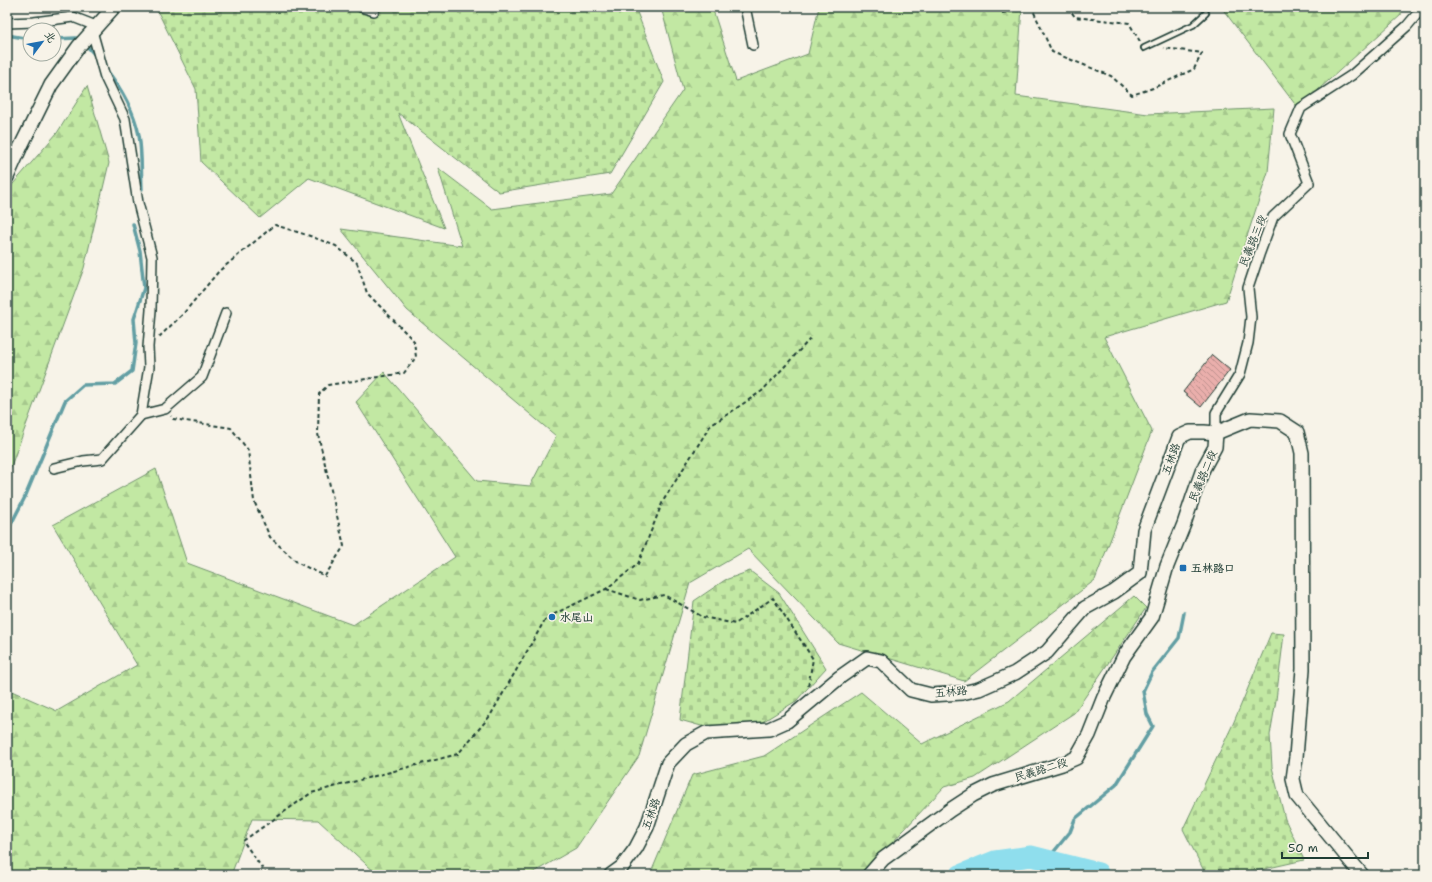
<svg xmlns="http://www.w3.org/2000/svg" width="1432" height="882" viewBox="0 0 1432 882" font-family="'Shantell Sans','LXGW WenKai TC',sans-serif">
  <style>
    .forest { fill: url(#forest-firs); stroke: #70926c }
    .cemetery { fill: url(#cemetery-stones); stroke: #70926c }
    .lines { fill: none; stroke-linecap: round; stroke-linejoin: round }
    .stream { stroke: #629ea3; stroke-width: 3.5 }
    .river { stroke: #8fdeed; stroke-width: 21 }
    .building { fill: url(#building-back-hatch); stroke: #1f3d34 }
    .lane-casing { stroke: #1f3d34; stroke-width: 8 }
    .street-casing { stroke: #1f3d34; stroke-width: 12 }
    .secondary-casing { stroke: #1f3d34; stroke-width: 16 }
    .path { stroke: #1f3d34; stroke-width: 2; stroke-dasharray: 4 3; stroke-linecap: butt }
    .lane { stroke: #f7f3e8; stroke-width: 4.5 }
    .street { stroke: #f7f3e8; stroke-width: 9 }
    .secondary { stroke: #f7f3e8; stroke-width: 13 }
    .poi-dot { fill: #1f6fb2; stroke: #f7f3e8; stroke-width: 1.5 }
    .labels { text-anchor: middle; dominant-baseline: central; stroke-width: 3.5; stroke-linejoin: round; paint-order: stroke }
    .street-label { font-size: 11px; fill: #1f3d34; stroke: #f7f3e8 }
    .poi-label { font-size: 11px; font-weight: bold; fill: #1f3d34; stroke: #f7f3e8; text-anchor: start }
  </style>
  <defs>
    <pattern id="forest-firs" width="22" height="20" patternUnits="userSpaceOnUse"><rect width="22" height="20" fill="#c2e8a3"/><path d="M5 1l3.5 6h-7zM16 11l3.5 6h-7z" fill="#a6c88d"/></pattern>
    <pattern id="cemetery-stones" width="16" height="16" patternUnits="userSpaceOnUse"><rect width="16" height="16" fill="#c2e8a3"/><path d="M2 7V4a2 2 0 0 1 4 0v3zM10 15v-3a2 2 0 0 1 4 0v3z" fill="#a6c88d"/></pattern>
    <pattern id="building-back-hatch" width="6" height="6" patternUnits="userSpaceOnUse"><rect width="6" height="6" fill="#eaafac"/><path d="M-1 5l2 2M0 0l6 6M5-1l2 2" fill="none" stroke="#bd908d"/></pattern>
  </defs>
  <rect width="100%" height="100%" fill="#f7f3e8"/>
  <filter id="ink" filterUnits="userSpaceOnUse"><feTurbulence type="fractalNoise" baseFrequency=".025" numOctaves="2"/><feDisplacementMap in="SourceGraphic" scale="8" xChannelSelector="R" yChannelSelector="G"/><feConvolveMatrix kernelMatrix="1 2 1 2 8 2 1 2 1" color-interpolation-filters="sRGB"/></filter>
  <g filter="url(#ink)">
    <g class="forest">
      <polygon points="661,7 712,7 736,81 808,54 819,7 1022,7 1016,96 1148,114 1274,108 1268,172 1226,301 1104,337 1152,431 1095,580 964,681 838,643 748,549 690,583 639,756 576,848 529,875 378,875 318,820 252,819 231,875 7,875 7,689 57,711 137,665 53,525 156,469 187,563 353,625 455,557 356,402 384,372 477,481 530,486 556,436 407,310 341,229 462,246 438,168 492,209 611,194 683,90"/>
      <polygon points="1221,7 1403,7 1401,15 1298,108"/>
      <polygon points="87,86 109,163 84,268 7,477 7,191 57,133"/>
      <polygon points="1134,596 1146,608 1074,713 975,778 944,787 862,875 650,875 692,775 764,756 861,692 922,744 1009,701"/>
    </g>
    <g class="cemetery">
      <polygon points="154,7 635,7 664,82 610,174 499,192 398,113 444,228 309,178 260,218 201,162 196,89 159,14"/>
      <polygon points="750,571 779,593 826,668 796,701 751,729 712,729 680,720 694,601 725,580"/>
      <polygon points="1271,633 1284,634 1276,700 1270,735 1272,767 1285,819 1304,860 1238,875 1206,875 1183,829 1233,724"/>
    </g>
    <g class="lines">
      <g class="stream">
        <polyline points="7,35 30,39"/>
        <polyline points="54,39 76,38 80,41"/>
        <polyline points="85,44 97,57"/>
        <path d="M106 69C121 88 134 111 139 135 142 152 141 171 142 189"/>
        <polyline points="7,532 25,497 65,401 83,385 115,384 132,371 136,343 134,319 144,288 140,251 133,224"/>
        <polyline points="1047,860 1070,832 1075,819 1116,785 1153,726 1147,714 1143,691 1152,672 1179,638 1184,613"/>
      </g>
      <polyline class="river" points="960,875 995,861 1031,856 1098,873 1099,875"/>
    </g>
    <polygon class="building" points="1212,355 1230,370 1201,407 1183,392"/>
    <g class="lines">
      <defs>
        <polyline id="lane" points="1144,48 1193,25 1206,13"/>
        <g id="street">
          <polyline points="361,7 374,11"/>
          <polyline points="745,7 753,45"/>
          <polyline points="7,23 34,22 73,17 96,26"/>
          <polyline points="141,415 165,409 202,377 226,313"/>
          <polyline points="1216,433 1216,413 1240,374 1248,343 1251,317 1248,288 1259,255 1273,217 1309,183 1290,134 1301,108 1352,75 1407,26 1423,7"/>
          <polyline points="54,468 83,461 102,459 141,415 149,367 148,347 151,310 152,257 138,203 125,119 105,77 92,31"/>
        </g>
        <g id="secondary">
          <polyline points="7,177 21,146 51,85 79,46 114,7"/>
          <polyline points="611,875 622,867 636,848 647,827 668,763 686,744 706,733 769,729 787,721 840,677 867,658 881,661 911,690 931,695 962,693 979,689 1015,673 1047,652 1085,608 1114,592 1140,573 1144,530 1179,437 1190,432 1204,432 1216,433 1250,419 1280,421 1297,432 1302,453 1303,669 1296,757 1293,779 1297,796 1362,875"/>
          <polyline points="869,875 883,859 950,810 973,795 993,785 1062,764 1076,758 1089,735 1104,697 1124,656 1152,617 1167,566 1184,524 1193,497 1203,469 1215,447 1216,433"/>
        </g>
      </defs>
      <use href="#lane" class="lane-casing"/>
      <use href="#street" class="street-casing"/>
      <use href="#secondary" class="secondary-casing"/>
      <g class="path">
        <polyline points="1068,7 1075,17 1129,23 1141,43"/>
        <polyline points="1002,13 1032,8 1052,52 1111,76 1132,95 1153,88 1194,69 1202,53 1164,48"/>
        <polyline points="159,337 183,314 219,271 275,225 310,236 336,246 357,263 367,293 414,341 416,357 404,373 328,385 319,394 318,434 344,546 325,576 298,563 270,537 254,501 248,450 231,428 173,419 171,416"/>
        <polyline points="606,589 640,600 664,595 703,617 735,624 773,598 813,659 808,687"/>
        <polyline points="267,875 243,841 311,793 458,754 490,716 546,618 606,589 638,564 663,501 710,426 762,391 810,339"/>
      </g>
      <use href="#lane" class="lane"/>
      <use href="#street" class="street"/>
      <use href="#secondary" class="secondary"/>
    </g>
  </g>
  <g class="poi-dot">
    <rect x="1179" y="564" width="8" height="8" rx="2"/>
    <circle cx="552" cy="617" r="4"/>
  </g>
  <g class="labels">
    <g class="street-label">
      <text transform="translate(1253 241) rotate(-68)">民義路三段</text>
      <text transform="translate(1171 459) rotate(-70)">五林路</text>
      <text transform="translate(1203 476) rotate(-67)">民義路二段</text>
      <text transform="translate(951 692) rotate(-6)">五林路</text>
      <text transform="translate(1041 770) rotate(-17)">民義路二段</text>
      <text transform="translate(651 814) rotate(-70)">五林路</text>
    </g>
    <g class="poi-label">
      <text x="1191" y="568">五林路口</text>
      <text x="560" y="617">水尾山</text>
    </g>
  </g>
  <rect width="1432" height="882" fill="none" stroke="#f7f3e8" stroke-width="24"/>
  <rect x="12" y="12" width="1408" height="858" fill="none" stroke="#1f3d34" stroke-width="1.5" filter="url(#ink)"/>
  <g transform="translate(42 42) rotate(58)"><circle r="19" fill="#f7f3e8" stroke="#a1aaa0"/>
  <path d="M0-3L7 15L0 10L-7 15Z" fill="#1f6fb2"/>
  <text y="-6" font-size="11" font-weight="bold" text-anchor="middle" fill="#1f3d34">北</text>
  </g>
  <path d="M1282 852v6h86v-6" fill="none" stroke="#1f3d34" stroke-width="2"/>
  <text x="1288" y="852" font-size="12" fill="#1f3d34" stroke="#f7f3e8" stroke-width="3" paint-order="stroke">50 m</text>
</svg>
